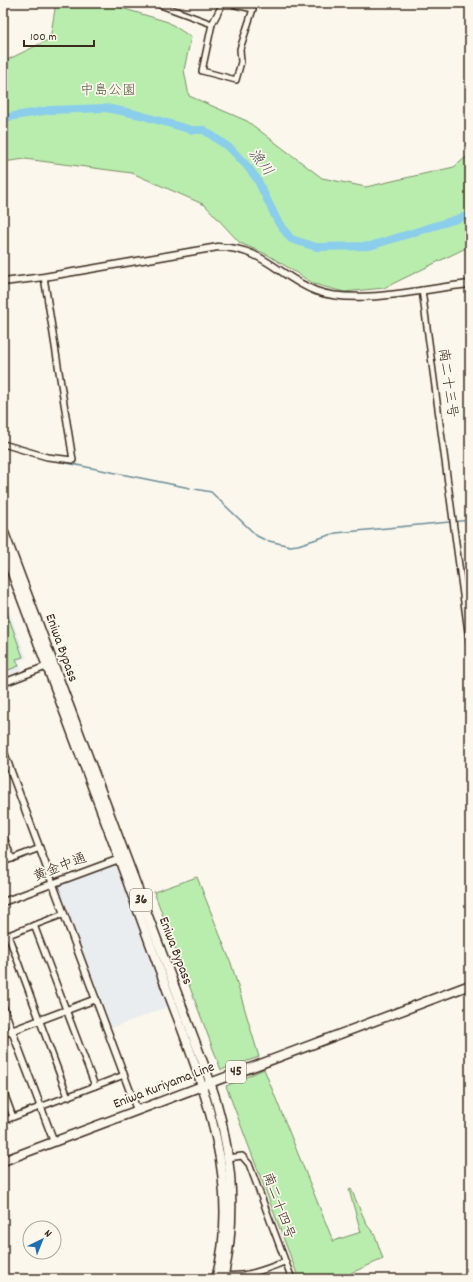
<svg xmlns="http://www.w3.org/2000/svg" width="473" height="1282" viewBox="0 0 473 1282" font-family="Dekko,'Klee One',sans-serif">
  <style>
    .built { fill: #eaedf0 }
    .green { fill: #b9edae; stroke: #7a8c66 }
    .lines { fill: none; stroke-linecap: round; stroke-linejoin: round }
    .stream { stroke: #6a8c99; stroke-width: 1.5 }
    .river { stroke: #8aceeb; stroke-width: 8 }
    .minor-casing { stroke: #3b2a1e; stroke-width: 8 }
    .tertiary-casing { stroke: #3b2a1e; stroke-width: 9 }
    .primary-casing { stroke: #3b2a1e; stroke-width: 11 }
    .trunk-casing { stroke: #3b2a1e; stroke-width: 11 }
    .minor { stroke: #fbf7ec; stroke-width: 5 }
    .tertiary { stroke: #fbf7ec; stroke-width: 6 }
    .primary { stroke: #fbf7ec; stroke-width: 8 }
    .trunk { stroke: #fbf7ec; stroke-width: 8 }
    .labels { text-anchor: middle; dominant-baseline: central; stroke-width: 3.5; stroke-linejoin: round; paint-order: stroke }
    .shield { fill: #fbf7ec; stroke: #75685c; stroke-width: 1 }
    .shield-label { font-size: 13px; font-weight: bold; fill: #3b2a1e }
    .park-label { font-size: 14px; fill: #5a5b42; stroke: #fbf7ec }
    .street-label { font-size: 14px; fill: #3b2a1e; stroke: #fbf7ec }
    .water-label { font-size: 15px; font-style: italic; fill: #4f5351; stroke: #fbf7ec }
  </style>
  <rect width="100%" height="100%" fill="#fbf7ec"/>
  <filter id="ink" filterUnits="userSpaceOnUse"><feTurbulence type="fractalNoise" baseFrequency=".025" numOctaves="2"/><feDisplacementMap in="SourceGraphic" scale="8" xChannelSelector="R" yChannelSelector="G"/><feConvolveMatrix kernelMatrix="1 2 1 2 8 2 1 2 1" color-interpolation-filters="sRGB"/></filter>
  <g filter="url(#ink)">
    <g class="built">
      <polygon points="3,596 27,658 19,661 22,670 3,677"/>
      <polygon points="116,864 170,1006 112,1028 58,885"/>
    </g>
    <g class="green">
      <polygon points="56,3 105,3 168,22 191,37 184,70 189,96 247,121 322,178 366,187 454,167 470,154 470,246 384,288 344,292 314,284 268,255 240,243 205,205 132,173 25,159 3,162 3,62 50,39"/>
      <polygon points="3,602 23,657 16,659 19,666 3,672"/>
      <polygon points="197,877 231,963 259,1057 221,1070 154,892"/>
      <polygon points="264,1069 333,1241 361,1232 349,1190 351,1189 367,1225 375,1235 383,1259 351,1273 353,1279 299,1279 226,1086"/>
    </g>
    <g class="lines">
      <g class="stream">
        <polyline points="28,454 35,456"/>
        <polyline points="57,461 190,488"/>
        <polyline points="195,489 211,492 257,536 265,540 290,546 298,545 336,533 470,520"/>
      </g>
      <polyline class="river" points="3,118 50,110 106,108 136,114 192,130 204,130 231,149 247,166 257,179 278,222 291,239 316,247 370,246 470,215"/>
      <defs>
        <g id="minor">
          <polyline points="155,3 212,24"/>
          <polyline points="223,3 212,24 202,71 236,80 241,62 240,49 253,9 227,3"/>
          <polyline points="422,290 470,647"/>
          <polyline points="3,444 47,457 73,460 44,277"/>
          <polyline points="3,835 12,859"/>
          <polyline points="3,862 40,848"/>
          <polyline points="34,925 95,1086"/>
          <polyline points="8,935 68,1097"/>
          <polyline points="3,937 64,914"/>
          <polyline points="3,1090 13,1117"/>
          <polyline points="3,1121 124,1075"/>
          <polyline points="228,1158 242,1156 249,1164 292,1279"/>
          <path d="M224 1275C246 1278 265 1269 285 1262"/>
        </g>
        <g id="tertiary">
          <path d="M3 282 44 277 218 247C265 248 279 277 316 291 357 306 426 288 470 284"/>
          <polyline points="3,683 50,665"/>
          <polyline points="3,750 137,1110"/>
          <polyline points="3,902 122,858"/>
          <polyline points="3,1007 54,1142"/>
          <polyline points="3,1034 96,999"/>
        </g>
        <polyline id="primary" points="3,1161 470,985"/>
        <g id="trunk">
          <path d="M3 530 207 1073C231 1138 239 1211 223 1279"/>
          <path d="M3 549C40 647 76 745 113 842 131 891 148 939 166 987 201 1079 243 1179 216 1279"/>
        </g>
      </defs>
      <use href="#minor" class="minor-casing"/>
      <use href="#tertiary" class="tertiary-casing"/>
      <use href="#primary" class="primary-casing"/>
      <use href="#trunk" class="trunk-casing"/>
      <use href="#minor" class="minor"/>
      <use href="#tertiary" class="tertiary"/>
      <use href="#primary" class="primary"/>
      <use href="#trunk" class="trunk"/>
    </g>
  </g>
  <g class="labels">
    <g class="shield">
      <rect x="130" y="889" width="22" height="22" rx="3"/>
      <rect x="226" y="1061" width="20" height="22" rx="3"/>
    </g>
    <g class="shield-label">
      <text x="141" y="900">36</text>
      <text x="236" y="1072">45</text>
    </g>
    <g class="park-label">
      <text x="108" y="91">中島公園</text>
    </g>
    <g class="street-label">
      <text transform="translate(447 383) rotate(82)">南二十三号</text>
      <text transform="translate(61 648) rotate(70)">Eniwa Bypass</text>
      <text transform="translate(60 868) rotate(-21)">黄金中通</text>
      <text transform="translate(175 951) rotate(69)">Eniwa Bypass</text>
      <text transform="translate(164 1086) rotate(-21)">Eniwa Kuriyama Line</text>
      <text transform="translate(278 1206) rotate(70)">南二十四号</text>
    </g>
    <g class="water-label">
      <text transform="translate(260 163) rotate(53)">漁川</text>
    </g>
  </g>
  <rect width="473" height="1282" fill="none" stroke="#fbf7ec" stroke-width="16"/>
  <rect x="8" y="8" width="457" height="1266" fill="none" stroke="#3b2a1e" stroke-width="1.5" filter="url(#ink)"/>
  <g transform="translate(42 1240) rotate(43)"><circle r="19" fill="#fbf7ec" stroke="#aea59a"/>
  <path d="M0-3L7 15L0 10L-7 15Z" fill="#1f6fb2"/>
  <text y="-6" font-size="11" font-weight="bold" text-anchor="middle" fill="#3b2a1e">N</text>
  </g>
  <path d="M24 40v6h70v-6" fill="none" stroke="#3b2a1e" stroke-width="2"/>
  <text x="30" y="40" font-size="12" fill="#3b2a1e" stroke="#fbf7ec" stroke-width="3" paint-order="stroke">100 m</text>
</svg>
